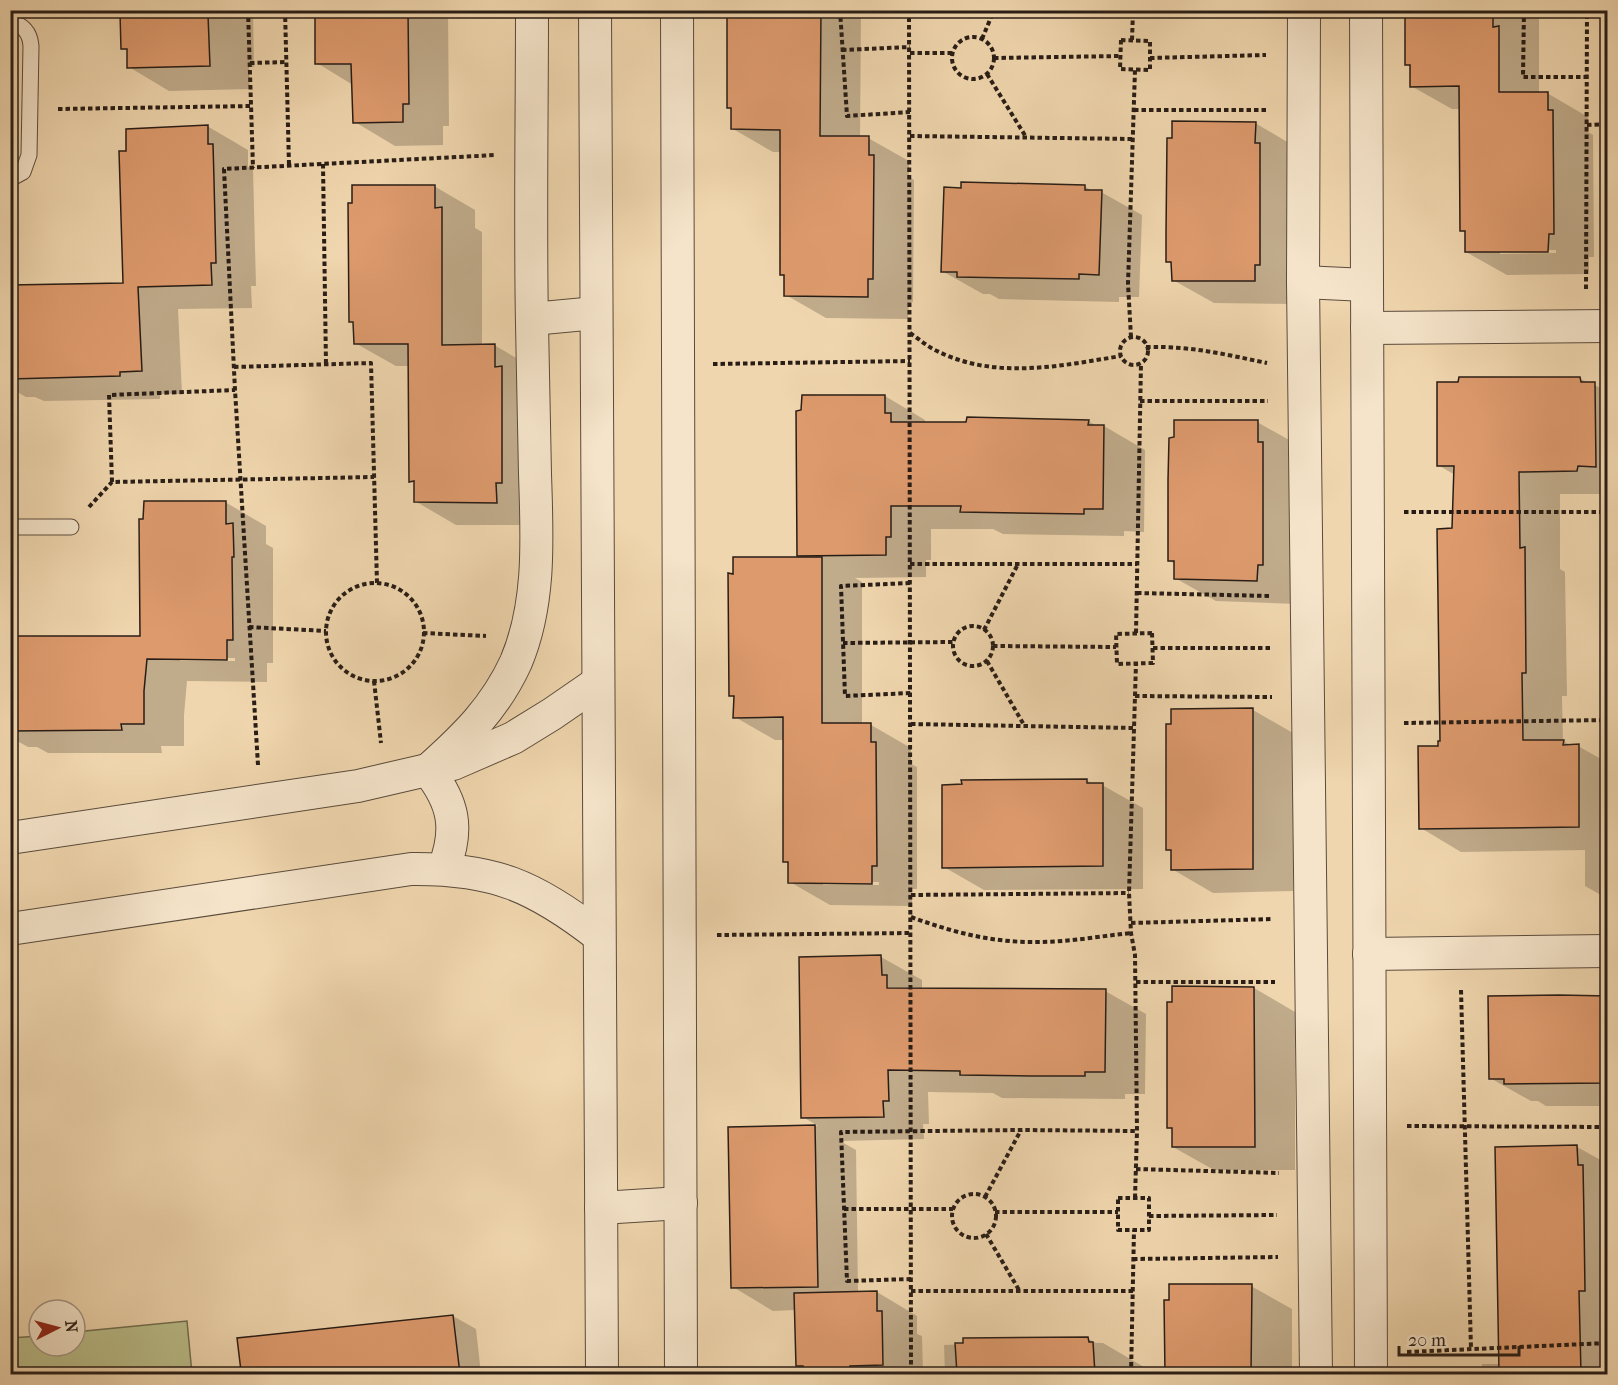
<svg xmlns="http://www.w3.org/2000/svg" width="1618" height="1385" viewBox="0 0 1618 1385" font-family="'IM FELL French Canon',serif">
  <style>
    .green { fill: #babe8a; stroke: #716e50; stroke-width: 1.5 }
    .shadow { fill: #0003; fill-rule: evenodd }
    .building { fill: #dd9a6d; stroke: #281d16; stroke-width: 1.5 }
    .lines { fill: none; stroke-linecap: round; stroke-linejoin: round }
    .lane-casing { stroke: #5a4b3c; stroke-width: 17 }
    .street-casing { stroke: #5a4b3c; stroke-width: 34 }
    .path { stroke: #281d16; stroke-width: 4; stroke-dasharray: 4.5 3; stroke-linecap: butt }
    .lane { stroke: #f5e4ca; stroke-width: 15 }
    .street { stroke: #f5e4ca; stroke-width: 32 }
  </style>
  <rect width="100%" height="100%" fill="#f0d6ae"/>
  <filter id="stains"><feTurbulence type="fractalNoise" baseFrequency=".00333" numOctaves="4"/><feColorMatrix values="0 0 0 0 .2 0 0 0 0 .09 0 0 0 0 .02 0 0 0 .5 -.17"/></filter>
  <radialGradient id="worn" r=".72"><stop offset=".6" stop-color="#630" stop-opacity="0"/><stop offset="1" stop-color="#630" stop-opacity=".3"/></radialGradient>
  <polygon class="green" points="187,1321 192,1374 11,1374 11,1338 39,1336 39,1346 75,1346 75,1332"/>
  <g class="shadow">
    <polygon points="122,10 253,10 254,67 249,67 250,89 169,91 129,67 128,51 122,48"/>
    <polygon points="316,10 448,10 449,126 443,126 443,145 395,146 355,122 353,85 317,63"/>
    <polygon points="728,10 861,10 860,138 868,138 909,161 909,177 914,180 913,302 909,302 908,319 826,318 786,295 786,276 781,274 781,152 773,152 733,129 733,110 728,107"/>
    <polygon points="1215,10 1298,10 1298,11"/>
    <path d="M1406 10H1539V93H1547L1588 117V132L1593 135 1594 257H1589V274L1507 275 1466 252V233L1461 230V109H1452L1411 86V67L1407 64ZM1556 250V253L1500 254V251Z"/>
    <polygon points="1255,123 1296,147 1295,304 1214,303 1173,280 1173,264 1168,261"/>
    <polygon points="207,126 248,150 248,167 253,169 256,286 251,286 252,308 178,309 182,394 160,394 160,399 44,401 35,397 26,397 10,388 10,286 125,284"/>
    <polygon points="434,186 475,210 475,228 482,232 482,346 494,345 535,369 537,525 456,525 415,501 415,483 411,481 409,366 396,366 355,343 355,324 350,321"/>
    <polygon points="1084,186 1094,192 1101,192 1142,215 1139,297 1119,297 1119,302 999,299 990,294 983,294 942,271"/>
    <polygon points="1580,379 1608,391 1608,494 1560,494 1560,569 1565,572 1567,696 1562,696 1563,741 1572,746 1578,746 1608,763 1608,899 1585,886 1585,850 1461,852 1421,828 1442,743 1454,530 1455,475 1438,465"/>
    <path d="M885 396 925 420V423L1088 421 1097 426H1104L1145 450 1144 532 1124 531V536L1003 534 993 529H931V560H926V577L855 578 862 582V725H871L911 748V764L917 767V889H912V906L830 905 790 882V864L785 861 784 740H775L735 717V698L731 695 805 559 798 555ZM823 882H879V885H823Z"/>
    <polygon points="1257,422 1298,445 1297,604 1216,601 1175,578 1175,564 1170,561"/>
    <path d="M225 502 266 526V544L273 548V663H267V682L187 681 184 715V746H161L162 753H48L37 747H28L10 737V638L141 637ZM180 658H235V661H180Z"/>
    <polygon points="1253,710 1293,733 1293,891 1213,893 1172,869 1172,852 1167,849"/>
    <polygon points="1086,780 1095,785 1102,785 1143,808 1143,889 984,890 944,867"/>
    <polygon points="881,957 922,980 922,990 1105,991 1146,1014 1145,1094 1125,1094 1125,1099 1002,1098 993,1093 928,1092 929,1124 923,1124 924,1139 840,1141 856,1150 858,1293 877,1292 917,1316 917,1334 922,1336 923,1374 797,1374 796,1310 773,1311 733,1287 730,1128 818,1126 803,1117"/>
    <polygon points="1174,988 1254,988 1295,1012 1295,1170 1214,1170 1173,1147 1173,1129 1168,1127"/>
    <polygon points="1608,997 1608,1106 1546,1106 1538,1101 1531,1101 1490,1078"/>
    <polygon points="1577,1147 1608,1164 1608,1374 1462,1374 1462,1369 1482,1369 1482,1364 1500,1364"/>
    <polygon points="1251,1286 1292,1309 1292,1374 945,1374 944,1345 1088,1339 1096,1343 1103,1343 1144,1367 1144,1373 1166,1373"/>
    <polygon points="453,1316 476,1329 481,1374 251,1374 242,1370"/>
  </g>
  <g class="building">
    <polygon points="126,10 200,10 200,15 208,15 210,66 127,68 127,49 121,49 120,13 126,13"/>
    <polygon points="315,10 408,10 409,104 403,104 403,122 353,123 351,64 315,64"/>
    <polygon points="727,10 821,10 820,136 869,136 869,155 874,155 873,279 868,279 868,297 784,296 784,275 780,275 780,130 731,129 731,108 727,108"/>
    <polygon points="1417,10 1464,10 1464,14 1493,14 1493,27 1499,26 1499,92 1548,92 1548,110 1553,110 1554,234 1549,234 1548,252 1465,252 1465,231 1460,231 1459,86 1410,87 1410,65 1405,65 1405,15 1417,15"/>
    <polygon points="1172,121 1256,122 1255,143 1260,143 1260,265 1255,265 1255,281 1172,281 1171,262 1166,262 1166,233 1167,138 1172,138"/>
    <polygon points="208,125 208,144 213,144 214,180 216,263 211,263 212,285 138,287 142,371 120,372 120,376 10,379 10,285 123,283 119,151 126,151 126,129"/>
    <polygon points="961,182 1085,185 1085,190 1102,190 1099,275 1079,274 1079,279 1012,278 957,277 957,272 941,272 944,187 961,188"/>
    <polygon points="352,185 435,185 435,208 442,207 442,345 495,344 495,367 502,366 502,483 496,483 497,503 414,502 414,481 409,482 408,344 354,344 353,322 349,322 348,203 352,203"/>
    <polygon points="1459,377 1580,377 1581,382 1595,382 1596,467 1578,466 1577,471 1519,472 1520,548 1525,547 1526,673 1522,673 1523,740 1564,740 1563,745 1579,744 1579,827 1419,829 1418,746 1438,746 1438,741 1440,741 1437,529 1452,528 1454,466 1437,466 1437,382 1458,382"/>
    <polygon points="802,395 885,395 885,413 891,413 891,422 966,422 967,417 1089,420 1088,425 1104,425 1103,509 1084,509 1084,514 960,512 961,506 891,506 891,537 886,537 886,555 797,556 796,411 801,410"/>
    <polygon points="1174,420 1258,420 1258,442 1263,442 1263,565 1258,565 1257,581 1174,579 1174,561 1168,561 1168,480 1169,438 1174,437"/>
    <polygon points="144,501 226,501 226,524 233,523 234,557 232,557 233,640 227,640 227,660 147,659 144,691 144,724 121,724 122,730 10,731 10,636 140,636 139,519 143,519"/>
    <polygon points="733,557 822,557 822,723 871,723 871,742 876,742 877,866 872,866 872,884 788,883 788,862 783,862 783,717 733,718 734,696 729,696 728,573 733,574"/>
    <polygon points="1253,708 1253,869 1171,870 1171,850 1166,850 1166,724 1171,724 1171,709"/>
    <polygon points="1087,779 1087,783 1103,783 1103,866 942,868 942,785 962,784 961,780"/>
    <polygon points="881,955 882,975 887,975 887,988 1106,989 1105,1072 1085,1072 1085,1076 1031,1076 960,1075 960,1071 888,1070 889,1101 883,1101 884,1117 801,1118 799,957"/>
    <polygon points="1172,986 1254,987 1255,1147 1172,1147 1172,1128 1167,1128 1167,1002 1172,1002"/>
    <polygon points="1559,995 1608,996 1608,1083 1504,1084 1504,1079 1489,1079 1488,996"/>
    <polygon points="815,1125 818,1287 731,1288 728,1127"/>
    <polygon points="1577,1145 1578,1165 1583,1165 1584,1219 1585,1291 1579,1291 1581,1374 1499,1374 1495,1147"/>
    <polygon points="1169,1284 1252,1284 1251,1374 1165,1374 1164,1300 1169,1300"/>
    <polygon points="877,1291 877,1311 882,1311 883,1365 850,1366 850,1374 804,1374 803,1366 796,1366 794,1293"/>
    <polygon points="453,1315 460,1374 265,1374 265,1368 241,1371 237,1338"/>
    <polygon points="1088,1337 1089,1342 1093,1342 1095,1374 957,1374 955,1343 963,1343 963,1338"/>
  </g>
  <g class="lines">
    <defs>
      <g id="lane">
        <path d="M10 22C24 25 30 33 31 46L29 155 23 172 10 179"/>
        <polyline points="10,527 71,527"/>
      </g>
      <g id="street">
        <polyline points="595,10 602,1374"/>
        <polyline points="677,10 681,1374"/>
        <polyline points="1304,10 1303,282 1316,1374"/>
        <polyline points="1366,10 1371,1374"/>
        <polyline points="1303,282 1366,285"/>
        <polyline points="532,319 596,313"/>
        <polyline points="1367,328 1608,326"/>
        <polyline points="10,838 358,786 453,764 513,738 552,714 597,683"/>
        <path d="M444 868C459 829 454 803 428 770 465 737 495 708 516 662 541 603 537 536 535 474 534 424 533 374 532 324 530 220 532 115 532 10"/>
        <path d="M10 929 411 869C493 868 535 886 599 936"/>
        <polyline points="1369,954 1608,951"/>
        <polyline points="601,1208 681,1203"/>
      </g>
    </defs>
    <use href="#lane" class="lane-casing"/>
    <use href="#street" class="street-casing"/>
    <g class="path">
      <polyline points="248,10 253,168"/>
      <polyline points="285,10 289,165"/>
      <polyline points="840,10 847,116 910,112"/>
      <polyline points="909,10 911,1374"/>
      <polyline points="1524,10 1523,77 1587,77"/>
      <polyline points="1133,12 1198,10"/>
      <circle cx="973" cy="58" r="21"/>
      <polyline points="982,39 994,10"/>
      <polygon points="1121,40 1150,41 1150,70 1120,69"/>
      <polyline points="1132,40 1133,11"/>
      <polyline points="842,50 910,47"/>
      <polyline points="910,53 952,53"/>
      <polyline points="994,58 1120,56"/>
      <polyline points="1150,58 1266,55"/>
      <polyline points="250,63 287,62"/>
      <polyline points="987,74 1026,137"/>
      <polyline points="58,109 252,106"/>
      <polyline points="1134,110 1267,110"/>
      <polyline points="1587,125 1608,124"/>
      <polyline points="910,136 1133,139"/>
      <polyline points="323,164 326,365"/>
      <polyline points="1586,289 1587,10"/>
      <path d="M910 333C919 339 928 347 937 351 995 380 1060 366 1121 356"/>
      <polyline points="1131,337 1128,284 1135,70"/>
      <circle cx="1134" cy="351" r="14"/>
      <path d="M1146 347C1192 346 1223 354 1267 363"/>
      <polyline points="713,364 910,361"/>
      <polyline points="234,367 371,363 377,583"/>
      <polyline points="1140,401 1268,401"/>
      <polyline points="112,482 109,395 235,390"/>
      <polyline points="89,507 112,482 374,477"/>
      <polyline points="1404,512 1608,512"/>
      <polyline points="910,564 1137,564"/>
      <polyline points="910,583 841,586 845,696 911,693"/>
      <circle cx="375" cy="632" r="49"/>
      <polyline points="1137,593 1270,596"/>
      <circle cx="973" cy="646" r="20"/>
      <polyline points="249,627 326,631"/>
      <polyline points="984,630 1018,564"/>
      <polyline points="423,633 486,636"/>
      <polyline points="1136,633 1141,363"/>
      <polygon points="1152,633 1153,663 1117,664 1116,634"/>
      <polyline points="843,643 953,642"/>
      <polyline points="993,646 1116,647"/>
      <polyline points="1153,648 1271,648"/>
      <polyline points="987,661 1024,725"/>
      <polyline points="374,681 381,743"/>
      <polyline points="1135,696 1272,697"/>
      <polyline points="1404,723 1608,720"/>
      <polyline points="911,724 1134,728"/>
      <polyline points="258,765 235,390 224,169 496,155"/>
      <polyline points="911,895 1129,893"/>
      <path d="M911 917C952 932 993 943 1038 942 1069 942 1101 936 1131 933"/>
      <polyline points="1131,923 1273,919"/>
      <polyline points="717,935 911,933"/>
      <polyline points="1136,982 1275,982"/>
      <polyline points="1461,990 1471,1349"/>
      <polyline points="1407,1126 1608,1127"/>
      <polyline points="1136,1169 1279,1173"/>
      <circle cx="974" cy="1216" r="22"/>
      <polyline points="985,1197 1021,1130"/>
      <rect x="1118" y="1198" width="31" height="32"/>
      <polyline points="1135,1198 1137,1131 1135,955 1131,933 1129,893 1136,663"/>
      <polyline points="844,1209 953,1209"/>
      <polyline points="995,1212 1118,1212"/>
      <polyline points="1149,1216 1277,1215"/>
      <polyline points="986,1234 1019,1290"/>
      <polyline points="1133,1259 1278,1257"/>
      <polyline points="911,1279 847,1281 841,1132 1021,1130 1136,1131"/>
      <polyline points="911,1291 1133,1291"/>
      <polyline points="1407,1352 1608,1343"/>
      <polyline points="1131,1374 1134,1230"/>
    </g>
    <use href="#lane" class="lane"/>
    <use href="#street" class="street"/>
  </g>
  <rect width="1618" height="1385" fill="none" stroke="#f0d6ae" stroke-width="36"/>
  <rect x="12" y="12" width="1594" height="1361" fill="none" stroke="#281d16" stroke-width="3"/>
  <rect x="18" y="18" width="1582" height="1349" fill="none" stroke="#281d16" stroke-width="1.5"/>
  <g transform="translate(57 1328) rotate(84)"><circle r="28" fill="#f5e4ca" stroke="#a39482" stroke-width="1.5"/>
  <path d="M0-4.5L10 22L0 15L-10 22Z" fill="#8f2418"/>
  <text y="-9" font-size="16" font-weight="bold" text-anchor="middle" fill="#281d16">N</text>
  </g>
  <path d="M1399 1346v9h120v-9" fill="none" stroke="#281d16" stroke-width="3"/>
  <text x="1408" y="1346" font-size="18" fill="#281d16" stroke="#f5e4ca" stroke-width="4.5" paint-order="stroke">20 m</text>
  <rect width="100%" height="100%" filter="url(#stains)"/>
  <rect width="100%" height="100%" fill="url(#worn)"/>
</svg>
